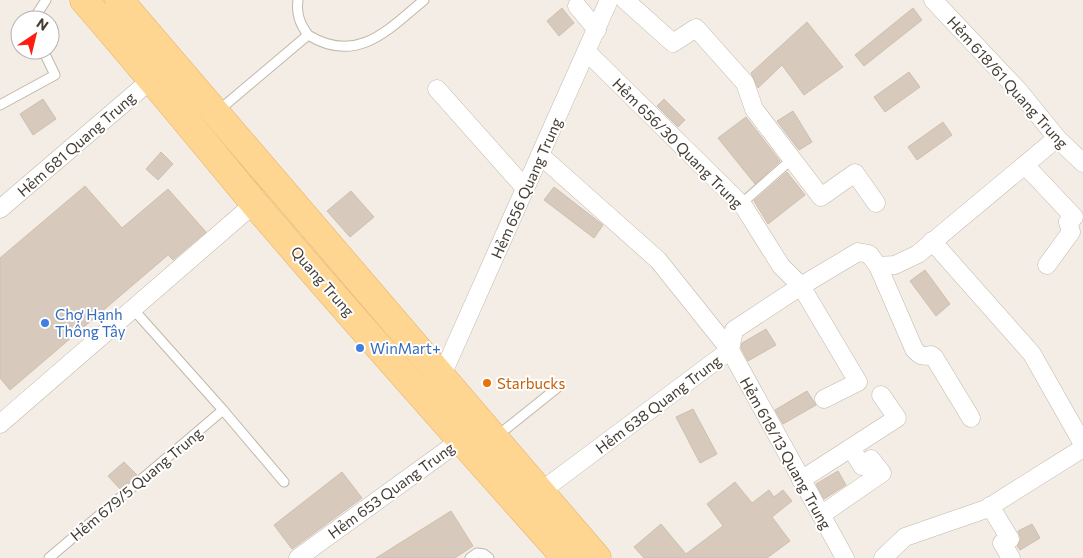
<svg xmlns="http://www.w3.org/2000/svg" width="1083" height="558" viewBox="0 0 1083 558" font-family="Commissioner,sans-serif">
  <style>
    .building { fill: #d7cabd; stroke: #cfbfad }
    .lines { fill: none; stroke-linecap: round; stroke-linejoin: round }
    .lane-casing { stroke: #c1b7aa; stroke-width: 11 }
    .street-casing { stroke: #c1b7aa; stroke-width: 19 }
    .primary-casing { stroke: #e5b061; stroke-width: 29 }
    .lane { stroke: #fff; stroke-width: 9 }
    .street { stroke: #fff; stroke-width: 18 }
    .primary { stroke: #ffd592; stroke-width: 28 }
    .shop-dot { fill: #3f7fe0; stroke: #fff; stroke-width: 2 }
    .food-dot { fill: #e8710a; stroke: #fff; stroke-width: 2 }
    .labels { text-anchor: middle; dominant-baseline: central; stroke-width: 4; stroke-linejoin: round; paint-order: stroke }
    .street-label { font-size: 15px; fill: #453d34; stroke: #fff }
    .shop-label { font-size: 15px; fill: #366cbe; stroke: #fff; text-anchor: start }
    .food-label { font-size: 15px; fill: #c56008; stroke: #fff; text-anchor: start }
  </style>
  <rect width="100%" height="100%" fill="#f3ede5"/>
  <g class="building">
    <polygon points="562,8 574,23 559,36 547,21"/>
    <polygon points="913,8 922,20 864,66 855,55"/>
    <polygon points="807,22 843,67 804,95 782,65 758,88 751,73"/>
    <polygon points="909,72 920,87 885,112 874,97"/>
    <polygon points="43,99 56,119 33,135 20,114"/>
    <polygon points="664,99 685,120 678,127 657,106"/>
    <polygon points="793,111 812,142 799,150 777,121"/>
    <polygon points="746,117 780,161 755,184 718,138"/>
    <polygon points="943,122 952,135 917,160 908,147"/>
    <polygon points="161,152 173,164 158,180 146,169"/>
    <polygon points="787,172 805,195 768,224 754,201"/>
    <polygon points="85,186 122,228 168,189 206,232 173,260 168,255 10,390 0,378 0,258"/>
    <polygon points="554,187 603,225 594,238 544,200"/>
    <polygon points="351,191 374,217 350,237 327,211"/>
    <polygon points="925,270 950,304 936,316 910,281"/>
    <polygon points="766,329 776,345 748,361 741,348 742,343"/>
    <polygon points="807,391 816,405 783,424 775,410"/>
    <polygon points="693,409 717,454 700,463 676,417"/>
    <polygon points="124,462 137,475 120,489 108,476"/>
    <polygon points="838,471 846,485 824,499 816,484"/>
    <polygon points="342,472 362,498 292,549 274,525"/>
    <polygon points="735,482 752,503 769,490 774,497 783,490 792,501 772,517 790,541 767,558 644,558 634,547 661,524 686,554 723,526 707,504"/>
    <polygon points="451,511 473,546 455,558 376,558"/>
    <polygon points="1032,524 1040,538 1020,550 1017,546 1021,539 1018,531"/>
  </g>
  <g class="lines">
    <defs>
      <g id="lane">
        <path d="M298 0C296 14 300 24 308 35"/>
        <polyline points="33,20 46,0"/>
        <polyline points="0,105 55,75 43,50"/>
        <path d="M218 111 308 35C357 65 388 30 424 0"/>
        <polyline points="741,204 792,159"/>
        <polyline points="133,309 223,410 284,482"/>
        <polyline points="497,436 557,388"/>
        <polyline points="49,558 223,410"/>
        <polyline points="470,558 477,553 484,554 489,558"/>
      </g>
      <g id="street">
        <polyline points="625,0 673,43 696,28 745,83 754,109 821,197 855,173 876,203"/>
        <polyline points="933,0 1018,90 1057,138 1083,163"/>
        <polyline points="577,6 597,30"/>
        <polyline points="587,52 744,207 781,266 801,286 858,382 824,399"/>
        <polyline points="437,89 525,188"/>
        <polyline points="540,155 658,260 730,350 845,558"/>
        <polyline points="1025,165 1074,217 1068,222 1071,232 1047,265"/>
        <polyline points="0,209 152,79"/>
        <polyline points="932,241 1032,354 1083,444"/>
        <path d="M878 266 914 349C920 356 923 357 931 355L934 357 971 418"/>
        <polyline points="442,375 609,0"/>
        <polyline points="0,424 255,203"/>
        <polyline points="801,480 897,418 881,395"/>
        <polyline points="540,492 730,350 734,330 801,286 858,252 869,254 878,266 895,265 918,254 1057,138"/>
        <polyline points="990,506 1010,539 1002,543 1011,558"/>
        <polyline points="821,515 882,473 871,459 862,466 851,448"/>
        <polyline points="298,558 461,440"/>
        <polyline points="883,558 905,537 986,509 1083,448"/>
      </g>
      <g id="primary">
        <path d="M84 0C142 67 198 135 254 203 356 323 461 440 566 558"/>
        <polyline points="119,0 597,558"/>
      </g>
    </defs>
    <use href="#lane" class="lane-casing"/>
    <use href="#street" class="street-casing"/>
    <use href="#primary" class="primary-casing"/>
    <use href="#lane" class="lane"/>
    <use href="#street" class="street"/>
    <use href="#primary" class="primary"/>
  </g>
  <g class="shop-dot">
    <circle cx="45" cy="323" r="5"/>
    <circle cx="360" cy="348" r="5"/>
  </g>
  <circle class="food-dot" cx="487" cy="383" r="5"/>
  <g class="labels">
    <g class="street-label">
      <text transform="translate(1008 82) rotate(48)">Hẻm 618/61 Quang Trung</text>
      <text transform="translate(678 143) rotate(45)">Hẻm 656/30 Quang Trung</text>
      <text transform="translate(76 144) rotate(-41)">Hẻm 681 Quang Trung</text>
      <text transform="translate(526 188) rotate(-66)">Hẻm 656 Quang Trung</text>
      <text transform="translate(323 281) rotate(49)">Quang Trung</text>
      <text transform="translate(658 404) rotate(-37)">Hẻm 638 Quang Trung</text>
      <text transform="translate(786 453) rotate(61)">Hẻm 618/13 Quang Trung</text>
      <text transform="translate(136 484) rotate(-40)">Hẻm 679/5 Quang Trung</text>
      <text transform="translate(391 490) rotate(-36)">Hẻm 653 Quang Trung</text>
    </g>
    <g class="shop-label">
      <text x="55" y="314">Chợ Hạnh<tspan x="55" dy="17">Thông Tây</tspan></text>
      <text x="370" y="348">WinMart+</text>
    </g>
    <g class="food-label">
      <text x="497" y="383">Starbucks</text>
    </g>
  </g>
  <g transform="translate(35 35) rotate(35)"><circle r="24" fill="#ffffff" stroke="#b5b1ae"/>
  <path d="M0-4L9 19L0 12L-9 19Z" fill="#fc1e13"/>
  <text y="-8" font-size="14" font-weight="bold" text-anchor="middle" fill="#453d34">N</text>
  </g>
</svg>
